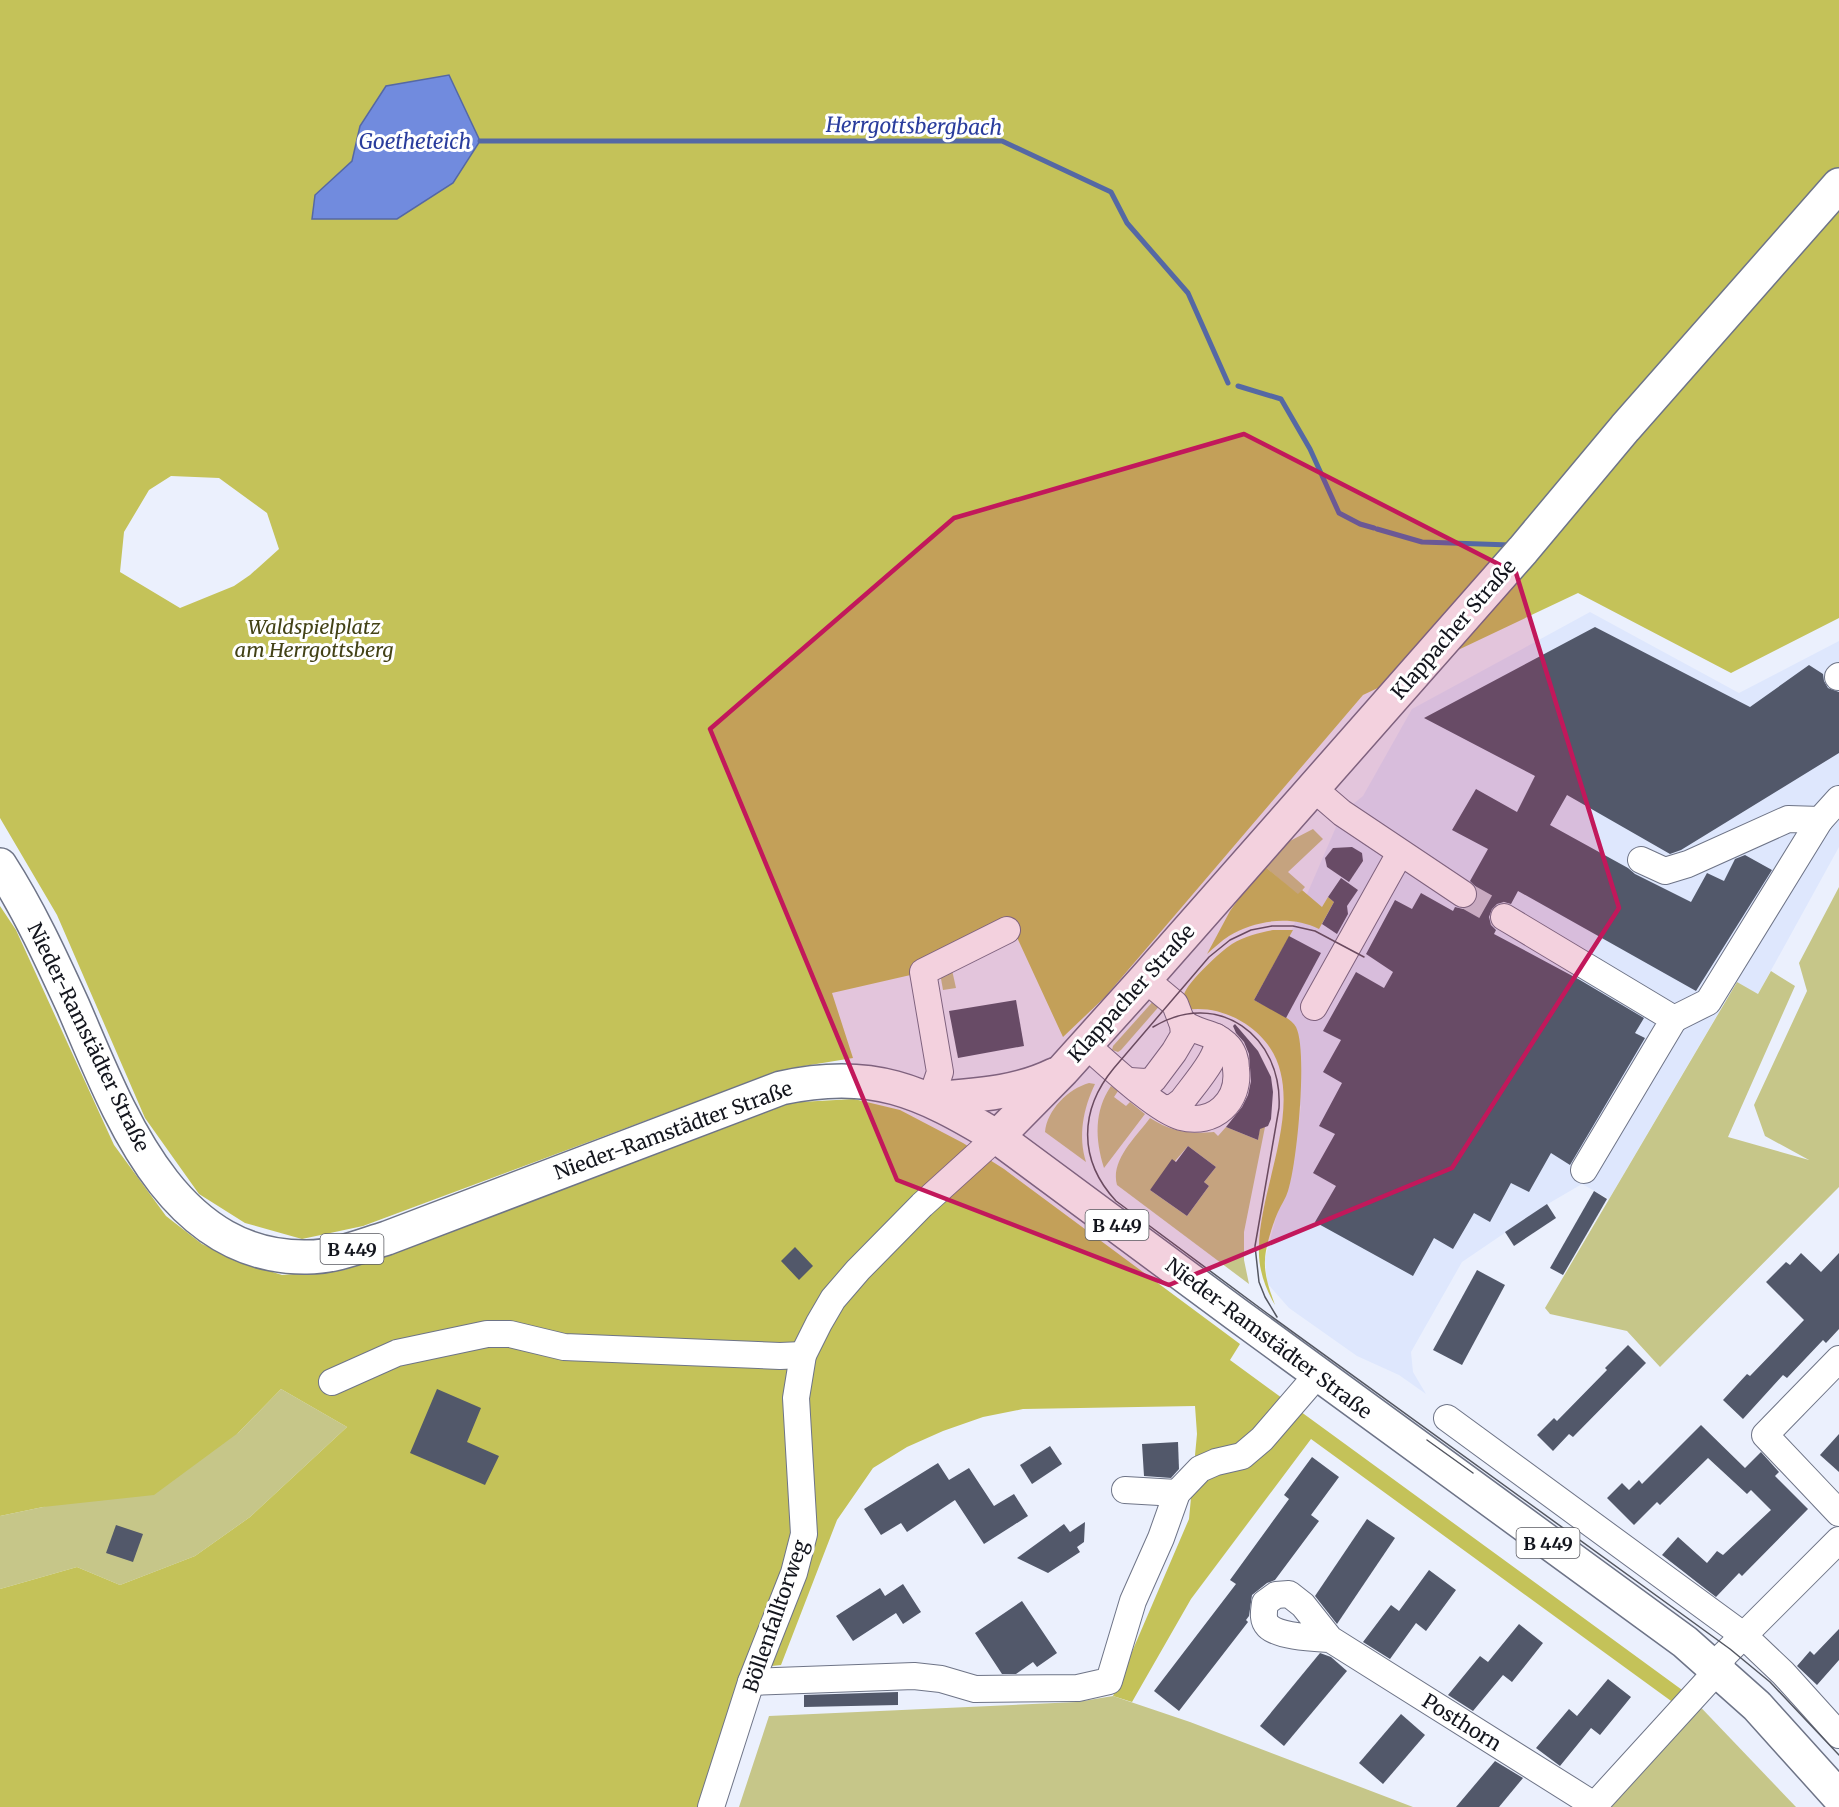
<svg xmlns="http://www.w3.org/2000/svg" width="1839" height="1807" viewBox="0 0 1839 1807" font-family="Merriweather,serif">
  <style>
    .built { fill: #dee7fd }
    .green { fill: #c6c689; fill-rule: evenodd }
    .forest { fill: #c4c259; fill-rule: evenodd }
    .water { fill: #718bde; stroke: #5568a4; stroke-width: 1.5 }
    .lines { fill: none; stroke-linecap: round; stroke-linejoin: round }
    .stream { stroke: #5568a4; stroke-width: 5 }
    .building { fill: #52586a }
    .minor-tunnel { stroke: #cbcfdb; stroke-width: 26; stroke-dasharray: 26 13; stroke-linecap: butt }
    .minor-casing { stroke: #6e7487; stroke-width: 28 }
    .major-casing { stroke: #6e7487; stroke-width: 36 }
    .minor { stroke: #fff; stroke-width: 26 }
    .major { stroke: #fff; stroke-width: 33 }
    .tram { stroke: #545761; stroke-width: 1.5 }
    .marked { fill: #c2185b; fill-opacity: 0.2; stroke: #c2185b; stroke-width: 4.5; stroke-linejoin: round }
    .labels { text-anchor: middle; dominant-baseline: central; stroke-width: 6; stroke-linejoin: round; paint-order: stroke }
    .shield { fill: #fff; stroke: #5a5b61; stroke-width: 1.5 }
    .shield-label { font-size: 18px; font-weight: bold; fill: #13151d }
    .park-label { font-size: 20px; font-style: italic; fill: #434216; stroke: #fff }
    .street-label { font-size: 20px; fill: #13151d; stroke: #fff }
    .water-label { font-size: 21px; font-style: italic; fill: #2a3d9d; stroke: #fff }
  </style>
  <rect width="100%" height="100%" fill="#ebf0fd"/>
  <polygon class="built" points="1590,612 1739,693 1839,641 1839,847 1758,994 1736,983 1609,1199 1582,1184 1546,1205 1462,1262 1411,1352 1413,1372 1426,1394 1399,1375 1357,1356 1289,1308 1267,1283 1265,1259 1277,1214 1288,1191 1301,1107 1254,1000 1289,936 1342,813 1363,796 1412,709"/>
  <g class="green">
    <polygon points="1313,829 1323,839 1288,872 1305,887 1298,895 1263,865 1286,843"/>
    <polygon points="1839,887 1839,1187 1660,1367 1627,1331 1550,1314 1545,1308 1737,982 1758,994 1771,971 1795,986 1728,1137 1809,1160 1765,1136 1754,1105 1807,991 1799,963"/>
    <polygon points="952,970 956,988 943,990 940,973"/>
    <polygon points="1156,998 1162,1003 1121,1050 1118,1052 1112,1050 1113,1046"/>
    <path d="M1089 1083 1095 1084C1083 1109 1078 1136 1086 1162L1045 1132C1047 1110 1068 1089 1089 1083Z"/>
    <path d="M1111 1086 1118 1091 1114 1097 1126 1106 1130 1102 1145 1114 1104 1168C1095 1139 1094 1111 1111 1086Z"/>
    <path d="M1150 1118C1172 1132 1189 1134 1214 1132L1218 1136 1226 1127 1258 1140 1260 1127H1265L1244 1232V1260L1249 1284 1117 1185C1110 1160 1137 1136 1150 1118ZM1188 1146 1216 1167 1204 1182 1209 1186 1187 1216 1150 1190Z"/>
    <polygon points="281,1389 347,1427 250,1517 195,1556 120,1585 77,1567 0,1589 0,1516 43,1507 238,1433"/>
    <polygon points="1689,1695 1796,1807 1592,1807"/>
    <polygon points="1113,1696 1190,1722 1413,1807 739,1807 769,1716 1077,1702"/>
  </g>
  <g class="forest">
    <path d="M0 0H1839V618L1731 673 1578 593 1363 695 1105 997 1063 1037 1014 931 928 971 832 993 853 1058 798 1067 768 1075 363 1226 302 1239 245 1223 199 1194 145 1118 57 915 0 818ZM360 126 397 219H312L315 195 352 161ZM171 476 219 478 267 513 279 549 250 575 234 586 180 608 120 572 124 532 149 490Z"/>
    <path d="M1263 865 1298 894 1302 890 1322 907 1328 897 1334 902 1319 929C1291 915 1255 920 1229 936 1221 941 1214 948 1207 954L1230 911Z"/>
    <polygon points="0,906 16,930 114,1145 166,1216 202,1244 238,1261 282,1275 344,1270 782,1103 854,1099 900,1110 963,1143 1004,1169 1240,1344 1230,1360 1689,1695 1678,1706 1311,1439 1191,1599 1132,1702 1113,1696 1189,1519 1197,1434 1195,1406 1023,1409 983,1417 943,1431 907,1447 873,1468 837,1520 781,1665 742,1669 701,1807 0,1807 0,1589 77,1567 120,1585 195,1556 250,1517 347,1427 281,1389 238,1433 154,1495 43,1507 0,1516"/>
    <path d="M1273 930H1293L1254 1000C1265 1006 1291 1017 1296 1027 1308 1050 1297 1165 1288 1191 1286 1198 1281 1205 1278 1212 1273 1223 1265 1248 1265 1260 1264 1276 1270 1291 1275 1305 1265 1288 1258 1268 1259 1248 1259 1179 1320 1079 1250 1027 1231 1013 1208 1006 1185 1010 1184 1005 1182 997 1185 992 1191 979 1220 952 1232 944 1245 936 1259 933 1273 930Z"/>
  </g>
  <polygon class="water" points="449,75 480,141 453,183 397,219 312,219 315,195 352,161 360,126 386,86"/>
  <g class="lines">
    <g class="stream">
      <polyline points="480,141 1002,141 1111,192 1127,223 1188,293 1228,383"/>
      <polyline points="1238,386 1281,399 1310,449 1339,513 1360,524 1374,528"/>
      <polyline points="1377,529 1422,542 1510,545"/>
    </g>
  </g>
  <g class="building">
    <polygon points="1595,627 1750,707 1809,665 1823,674 1824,681 1828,688 1839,692 1839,753 1681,850 1670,854 1567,795 1550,825 1628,868 1635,874 1691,902 1707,873 1724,881 1735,859 1745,855 1772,870 1696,991 1518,891 1511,904 1504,902 1497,904 1492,909 1489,917 1491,925 1496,930 1494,934 1580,980 1644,1018 1635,1033 1645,1038 1570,1165 1551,1153 1529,1192 1511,1183 1490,1222 1474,1213 1453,1249 1434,1238 1413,1276 1315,1222 1336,1186 1313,1173 1335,1134 1319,1126 1342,1083 1323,1072 1341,1040 1323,1031 1356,972 1384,988 1393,972 1366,954 1395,900 1412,909 1421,893 1453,911 1455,907 1463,909 1469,908 1476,902 1478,894 1477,888 1470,881 1488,849 1452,830 1476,789 1517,812 1535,776 1424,718"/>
    <polygon points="1352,847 1362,853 1363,861 1349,882 1327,867 1325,858 1333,848"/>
    <polygon points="1341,878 1358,890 1347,906 1348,914 1337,934 1322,924 1334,902 1328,897"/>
    <polygon points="1289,936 1321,953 1286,1018 1254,1000"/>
    <polygon points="1016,1000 1024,1046 958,1058 949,1011"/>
    <polygon points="1235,1024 1258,1051 1271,1077 1273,1092 1271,1119 1268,1126 1260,1129 1258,1140 1226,1127 1242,1107 1248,1095 1251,1081 1249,1054 1244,1042 1236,1033 1233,1026"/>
    <polygon points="1188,1146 1216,1167 1204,1182 1209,1186 1187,1216 1150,1190 1172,1159 1176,1162"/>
    <polygon points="1594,1191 1607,1199 1563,1275 1550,1268"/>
    <polygon points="1547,1204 1556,1218 1514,1246 1505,1232"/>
    <polygon points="795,1247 813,1266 799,1280 781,1261"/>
    <polygon points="1801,1253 1821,1272 1839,1253 1839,1329 1826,1343 1823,1340 1787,1378 1783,1375 1743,1419 1723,1400 1747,1374 1750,1376 1804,1320 1766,1282 1786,1262 1790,1265"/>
    <polygon points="1477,1270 1505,1285 1462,1365 1433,1350"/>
    <polygon points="1628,1345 1646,1363 1573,1437 1569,1434 1553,1451 1537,1435 1554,1418 1557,1421 1607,1370 1605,1368"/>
    <polygon points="437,1389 481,1408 467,1442 499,1456 485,1485 410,1453"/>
    <polygon points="1701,1425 1745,1468 1761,1452 1779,1472 1775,1476 1808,1509 1742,1576 1739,1573 1716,1597 1662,1555 1678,1537 1707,1563 1717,1551 1723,1555 1771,1510 1751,1490 1747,1494 1708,1458 1660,1505 1657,1502 1634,1525 1607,1498 1622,1483 1629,1490 1639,1480 1642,1484"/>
    <polygon points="1839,1434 1839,1472 1820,1455"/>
    <polygon points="1178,1442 1179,1469 1171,1478 1144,1476 1142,1444"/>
    <polygon points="1050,1446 1062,1464 1032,1484 1020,1465"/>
    <polygon points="1312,1457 1339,1477 1311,1515 1319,1521 1275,1580 1267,1583 1252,1595 1249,1616 1246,1620 1248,1622 1179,1711 1154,1691 1236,1584 1230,1580 1289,1499 1284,1495"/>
    <polygon points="938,1463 949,1480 969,1468 994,1506 1014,1494 1028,1516 984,1544 955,1500 907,1532 901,1523 881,1535 864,1509"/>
    <polygon points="1367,1519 1395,1538 1337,1624 1315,1596"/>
    <polygon points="1085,1522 1084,1542 1077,1547 1080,1552 1048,1573 1017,1558 1064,1524 1070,1532"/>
    <polygon points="116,1525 143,1534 133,1562 106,1553"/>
    <polygon points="1429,1570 1456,1590 1426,1631 1416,1623 1390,1659 1363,1642 1391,1605 1399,1611"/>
    <polygon points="903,1584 921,1612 903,1624 896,1613 853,1641 836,1616 880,1588 885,1596"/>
    <polygon points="1022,1601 1057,1653 1037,1667 1033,1662 1016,1674 1002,1674 975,1633"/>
    <polygon points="1519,1624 1543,1643 1512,1682 1503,1675 1473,1711 1448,1695 1480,1656 1488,1662"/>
    <polygon points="1839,1629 1839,1660 1817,1685 1797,1666 1810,1651 1814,1655"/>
    <polygon points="1320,1653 1331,1657 1347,1671 1284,1746 1260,1726"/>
    <polygon points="1608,1679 1631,1697 1600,1735 1591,1728 1560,1766 1536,1748 1569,1709 1577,1716"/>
    <polygon points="898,1692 898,1705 804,1707 804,1695"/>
    <polygon points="1401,1714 1425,1735 1383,1784 1359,1763"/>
    <polygon points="1495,1761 1523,1778 1499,1807 1456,1807"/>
  </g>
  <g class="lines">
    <polyline class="minor-tunnel" points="1463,894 1504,917"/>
    <defs>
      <g id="minor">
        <polyline points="1838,677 1839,676"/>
        <polyline points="1313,788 1342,813 1463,894"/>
        <polyline points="1641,860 1665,871 1688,864 1788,819 1820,820"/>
        <polyline points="1504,917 1674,1019 1584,1170"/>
        <polyline points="1314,1007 1400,853"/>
        <polyline points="1674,1019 1708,1002 1820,820 1839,799"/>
        <path d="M1086 1045C1108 1064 1156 1110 1181 1117 1214 1126 1240 1101 1236 1069 1236 1060 1233 1050 1226 1044 1213 1031 1194 1034 1182 1021"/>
        <polyline points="1130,1081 1145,1082 1153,1080 1174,1052 1184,1035 1183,1025 1175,1004 1145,979"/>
        <polyline points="931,1099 940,1072 923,972 1007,930"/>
        <path d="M1165 1109 1174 1107 1182 1101C1191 1088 1225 1051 1216 1037"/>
        <polyline points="1839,1359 1765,1435 1839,1513"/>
        <polyline points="332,1382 397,1353 487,1334 510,1334 564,1347 780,1356 803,1355"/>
        <polyline points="1447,1418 1743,1635 1783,1673 1839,1735"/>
        <polyline points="1125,1490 1177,1493"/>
        <path d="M1330 1639C1315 1638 1279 1637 1268 1626 1262 1620 1264 1611 1265 1603L1276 1595 1289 1594 1303 1605 1330 1639 1594 1805"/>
        <polyline points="751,1682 914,1676 941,1679 975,1689 1078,1688 1109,1681 1133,1601 1161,1538 1177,1493 1200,1469 1216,1462 1242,1456 1262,1439 1318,1374"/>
        <polyline points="711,1807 751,1682 794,1573 804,1534 796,1398 803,1355 819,1323 833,1299 858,1270 922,1205 997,1137"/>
        <polyline points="1593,1807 1718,1670 1724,1655 1839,1540"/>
      </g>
      <g id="major">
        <path d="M0 865C29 910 51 958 73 1006 118 1110 170 1259 307 1257 335 1257 361 1246 387 1238L781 1088C872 1068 921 1091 997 1137L1236 1314 1685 1642 1757 1706 1839 1797"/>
        <path d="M931 1099C973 1095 1015 1094 1054 1075"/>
        <polyline points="997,1137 1063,1070 1145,979 1523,550 1625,428 1839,185"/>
      </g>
    </defs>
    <use href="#minor" class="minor-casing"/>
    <use href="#major" class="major-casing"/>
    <use href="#minor" class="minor"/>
    <use href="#major" class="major"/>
    <g class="tram">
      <path d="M1364 957 1315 931 1293 926H1272L1251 930 1230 940 1209 957 1114 1068C1079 1110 1078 1160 1116 1201L1268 1314 1730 1649 1770 1682 1839 1755"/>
      <path d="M1153 1027C1218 988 1283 1036 1279 1108L1255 1246 1259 1282 1265 1297 1277 1317"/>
      <polyline points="1427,1440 1473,1473"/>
    </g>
  </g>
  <path class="marked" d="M1244 434 1516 573 1619 908 1452 1168 1169 1285 897 1180 710 729 954 518Z"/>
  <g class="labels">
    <g class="shield">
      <rect x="1085.5" y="1210" width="63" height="30" rx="4.5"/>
      <rect x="320.5" y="1234" width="63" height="30" rx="4.5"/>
      <rect x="1516.5" y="1528" width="63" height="30" rx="4.5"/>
    </g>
    <g class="shield-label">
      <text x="1117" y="1225">B 449</text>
      <text x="352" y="1249">B 449</text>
      <text x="1548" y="1543">B 449</text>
    </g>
    <g class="park-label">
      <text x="314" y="626">Waldspielplatz<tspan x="314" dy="23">am Herrgottsberg</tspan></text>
    </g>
    <g class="street-label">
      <text transform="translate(1453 629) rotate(-49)">Klappacher Straße</text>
      <text transform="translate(1131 993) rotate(-48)">Klappacher Straße</text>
      <text transform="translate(89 1037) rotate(64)">Nieder-Ramstädter Straße</text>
      <text transform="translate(673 1130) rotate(-20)">Nieder-Ramstädter Straße</text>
      <text transform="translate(1269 1338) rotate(37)">Nieder-Ramstädter Straße</text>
      <text transform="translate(775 1616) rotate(-71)">Böllenfalltorweg</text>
      <text transform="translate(1462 1722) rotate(32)">Posthorn</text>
    </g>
    <g class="water-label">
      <text transform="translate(914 126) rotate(1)">Herrgottsbergbach</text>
      <text x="415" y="141">Goetheteich</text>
    </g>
  </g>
</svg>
